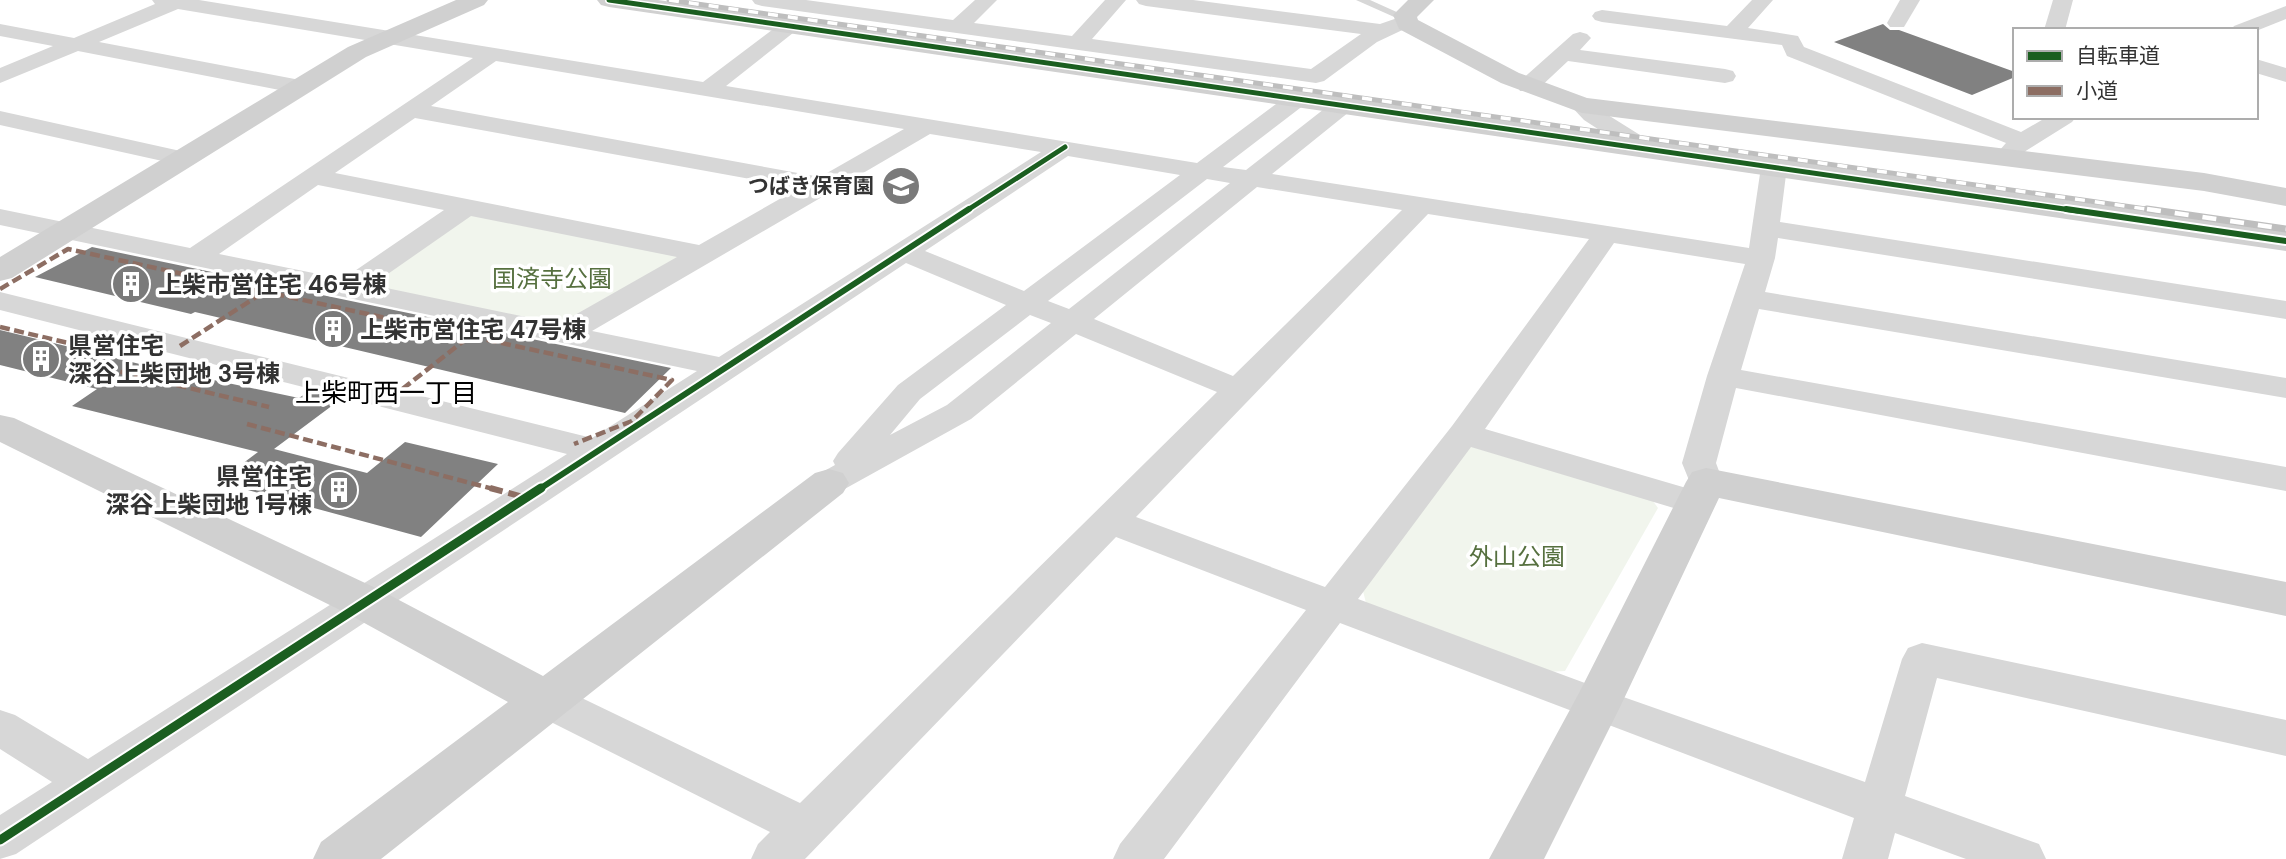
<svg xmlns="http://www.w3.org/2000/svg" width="2286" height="859" viewBox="0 0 2286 859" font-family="'DM Sans','Noto Sans JP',sans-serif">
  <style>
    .green { fill: #f1f5ed }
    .building { fill: #818181 }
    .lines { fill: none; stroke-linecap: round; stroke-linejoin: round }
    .lane { fill: #d7d7d7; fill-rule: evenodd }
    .street { fill: #d7d7d7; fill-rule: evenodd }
    .secondary { fill: #d0d0d0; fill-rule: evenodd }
    .rail-far1-casing { stroke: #bebebe; stroke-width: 5 }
    .rail-casing { stroke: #bebebe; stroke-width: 7 }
    .rail-far1 { stroke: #fff; stroke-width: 3.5; stroke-dasharray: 10; stroke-linecap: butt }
    .rail { stroke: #fff; stroke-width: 4.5; stroke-dasharray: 14; stroke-linecap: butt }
    .quiet-far1 { stroke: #8d6e63; stroke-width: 4.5; stroke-dasharray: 10 4.5; stroke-linecap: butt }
    .quiet { stroke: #8d6e63; stroke-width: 6; stroke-dasharray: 13 6; stroke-linecap: butt }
    .cycleway-far2-casing { stroke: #fff; stroke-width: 8 }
    .cycleway-far1-casing { stroke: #fff; stroke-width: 10 }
    .cycleway-casing { stroke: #fff; stroke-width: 13 }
    .cycleway-far2 { stroke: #1b5e20; stroke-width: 5 }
    .cycleway-far1 { stroke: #1b5e20; stroke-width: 6 }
    .cycleway { stroke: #1b5e20; stroke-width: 9 }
    .labels { text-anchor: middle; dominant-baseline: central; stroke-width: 7; stroke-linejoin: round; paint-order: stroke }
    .far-poi-label { font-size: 21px; font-weight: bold; fill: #333; stroke: #fff; text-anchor: end }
    .park-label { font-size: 24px; fill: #56703f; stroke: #fff }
    .poi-label { font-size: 24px; font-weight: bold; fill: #333; stroke: #fff; text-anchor: start }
    .neighbourhood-label { font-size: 26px; fill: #000; stroke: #fff }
  </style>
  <rect width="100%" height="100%" fill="#fff"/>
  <g class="green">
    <polygon points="466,207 702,254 564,334 348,289"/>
    <polygon points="1471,446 1650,497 1658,508 1565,671 1548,672 1366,603 1362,587"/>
  </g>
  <g class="building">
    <polygon points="1883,24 1890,30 1899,30 2015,72 2015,77 1972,95 1834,42"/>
    <polygon points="92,247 671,368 625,413 195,312 191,314 35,277"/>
    <polygon points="0,330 148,366 299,398 309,391 341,399 274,449 367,473 405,442 498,464 421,537 218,482 258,452 72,406 97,389 0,365"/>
  </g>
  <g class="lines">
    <polygon class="lane" points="1356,0 1370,0 1410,18 1401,20"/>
    <g class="street">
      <path d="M152 0H199L703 82 784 21H798L801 25 798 29 726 86 1197 163 1288 95H1304L1308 100 1304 105 1223 167 1246 170 1333 102H1349L1353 107 1349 112 1272 174 1749 248 1761 167 1765 162 1774 159 1783 162 1787 167 1780 222 2286 301V319L1778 238 1775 258 1765 292 2286 378V398L1759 309 1741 370 2286 467V491L1736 388 1716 463 1723 482 1718 490 1707 494 1715 503 1710 512 1697 515 1471 447 1358 599 1612 693 1865 782 1902 659 1908 648 1922 643 2286 720V756L1937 678 1905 796 2039 844 2046 859H1966L1895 833 1888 859H1842L1854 818 1340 623 1164 859H1113L1120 844 1306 610 1116 537 805 859H751L758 844 770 832 531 712 525 700 531 688 546 683 561 688 800 803 1217 392 1076 334 971 419 841 491 829 495 817 491 812 483 817 475 835 465 833 461 838 453 898 385 1006 305 906 263 16 854 0 859V815L52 782 0 749V710L15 715 88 759 567 454 0 310V292L592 438 697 371 0 225V209L190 248 473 58 178 9 99 42 300 80 308 82 311 87 308 92 300 94 78 51 0 83V68L53 46 0 36V24L74 38 155 4ZM496 61 904 129 820 177 431 106ZM415 118 799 188 699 245 335 173ZM930 134 1041 152 719 357 592 331ZM1068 156 1180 175 1024 291 925 251ZM1207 179 1230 183 1069 309 1048 301ZM318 185 444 210 343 279 219 254ZM1257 187 1402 210 1233 376 1094 319ZM1428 214 1589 239 1452 426 1325 587 1136 517ZM471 216 677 257 559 324 372 285ZM1614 243 1745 264 1707 376 1682 463 1693 490 1485 429ZM1030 315 1051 323 947 405 890 435 920 399Z"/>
      <polygon points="752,0 806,0 953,20 975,0 997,0 974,23 1072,36 1105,0 1126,0 1092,39 1311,69 1361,34 1146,6 1139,4 1136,0 1193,0 1380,24 1406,15 1413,17 1416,21 1413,25 1377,42 1324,81 1316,83 762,6 755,4"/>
      <polygon points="1752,0 1773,0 1748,28 1798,36 1804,47 2021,132 2047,117 2076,117 2072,122 2024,152 2027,158 2024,163 2015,165 2006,163 1999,151 2006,143 1787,56 1782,45 1602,22 1595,20 1592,16 1595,12 1602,10 1727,26"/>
      <polygon points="1900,0 1920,0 1904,27 1890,27 1887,23"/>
      <polygon points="2053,0 2073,0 2065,30 2044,30"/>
      <polygon points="2286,6 2286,19 2256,31 2231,30 2234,26"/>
      <polygon points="1580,32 1587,34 1591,38 1580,50 1725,69 1733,71 1736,76 1733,81 1725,83 1568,61 1536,91 1520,91 1517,86 1520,81 1573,34"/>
      <polygon points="2256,59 2286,68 2286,82 2256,73"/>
      <polygon points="1582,98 1590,100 1600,110 1656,145 1659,150 1656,155 1647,157 1638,155 1584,120 1570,105 1574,100"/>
      <polygon points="0,111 185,152 194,154 197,159 194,164 185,166 0,125"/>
    </g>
    <g class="secondary">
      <polygon points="456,0 488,0 484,5 366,57 12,278 0,281 0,257 348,47"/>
      <polygon points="597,0 658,0 2286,231 2286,251 609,7 601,5"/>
      <polygon points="1408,0 1434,0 1417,17 1418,20 1519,73 1587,98 2204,173 2286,188 2286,206 2204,191 1582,113 1501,83 1399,29 1393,15"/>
      <polygon points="0,415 14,418 380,590 543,676 815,473 829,469 843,473 849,483 843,493 381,859 313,859 321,842 508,702 348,614 0,442"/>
      <polygon points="1706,468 2286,582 2286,616 1719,498 1621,705 1544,859 1489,859 1579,693 1686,482 1692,472"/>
    </g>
    <defs>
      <polyline id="rail-far1" points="669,0 2160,211"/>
      <polyline id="rail" points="2147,209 2286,229"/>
    </defs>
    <use href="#rail-far1" class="rail-far1-casing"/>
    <use href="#rail" class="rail-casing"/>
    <use href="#rail-far1" class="rail-far1"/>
    <use href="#rail" class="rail"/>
    <g class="quiet-far1">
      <polyline points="0,289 68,249 672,380 632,421 574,444"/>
      <polyline points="0,327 111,353"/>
      <polyline points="180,346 264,292"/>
      <polyline points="92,365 269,407"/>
      <polyline points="391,398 470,336"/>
      <polyline points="247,424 497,490"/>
    </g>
    <polyline class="quiet" points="490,488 527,498"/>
    <defs>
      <g id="cycleway-far2">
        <polyline points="609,0 2078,211"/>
        <polyline points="966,211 1065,147"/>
      </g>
      <g id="cycleway-far1">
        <polyline points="2066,209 2286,241"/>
        <polyline points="538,490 969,209"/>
      </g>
      <polyline id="cycleway" points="0,840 541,488"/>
    </defs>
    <use href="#cycleway-far2" class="cycleway-far2-casing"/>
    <use href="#cycleway-far1" class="cycleway-far1-casing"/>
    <use href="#cycleway" class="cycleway-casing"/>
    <use href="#cycleway-far2" class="cycleway-far2"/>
    <use href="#cycleway-far1" class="cycleway-far1"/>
    <use href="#cycleway" class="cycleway"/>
  </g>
  <defs>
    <symbol id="school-disc" viewBox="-11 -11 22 22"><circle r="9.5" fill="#7a7a7a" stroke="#fff"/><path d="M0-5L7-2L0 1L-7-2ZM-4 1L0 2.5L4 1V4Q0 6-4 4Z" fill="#fff"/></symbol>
    <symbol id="building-disc" viewBox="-11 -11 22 22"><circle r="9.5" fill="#7a7a7a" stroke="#fff"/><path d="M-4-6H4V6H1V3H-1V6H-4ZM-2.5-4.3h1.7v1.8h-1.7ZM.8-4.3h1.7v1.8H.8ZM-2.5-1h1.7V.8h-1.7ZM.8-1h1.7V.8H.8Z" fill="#fff"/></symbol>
  </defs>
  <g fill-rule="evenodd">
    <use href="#school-disc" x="879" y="164" width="44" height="44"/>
    <use href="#building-disc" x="109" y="262" width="44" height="44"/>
    <use href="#building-disc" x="311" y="307" width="44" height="44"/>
    <use href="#building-disc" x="19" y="337" width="44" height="44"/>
    <use href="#building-disc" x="317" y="468" width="44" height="44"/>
  </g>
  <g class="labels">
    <g class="far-poi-label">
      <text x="874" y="186">つばき保育園</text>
    </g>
    <g class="park-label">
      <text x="552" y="278">国済寺公園</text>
      <text x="1517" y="556">外山公園</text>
    </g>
    <g class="poi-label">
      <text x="158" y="284">上柴市営住宅 46号棟</text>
      <text x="360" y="329">上柴市営住宅 47号棟</text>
      <text x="68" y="345">県営住宅<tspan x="68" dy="28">深谷上柴団地 3号棟</tspan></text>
      <text x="312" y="476" text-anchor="end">県営住宅<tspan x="312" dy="28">深谷上柴団地 1号棟</tspan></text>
    </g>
    <g class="neighbourhood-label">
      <text x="386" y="393">上柴町西一丁目</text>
    </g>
  </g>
  <rect x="2013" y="28" width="245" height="91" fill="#ffffff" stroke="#adadad" stroke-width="2"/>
  <rect x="2027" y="51" width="35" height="10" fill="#1b5e20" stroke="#adadad" stroke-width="2"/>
  <text x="2076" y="63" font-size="21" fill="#333333">自転車道</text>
  <rect x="2027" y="86" width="35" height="10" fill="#8d6e63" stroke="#adadad" stroke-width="2"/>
  <text x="2076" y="98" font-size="21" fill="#333333">小道</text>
</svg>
